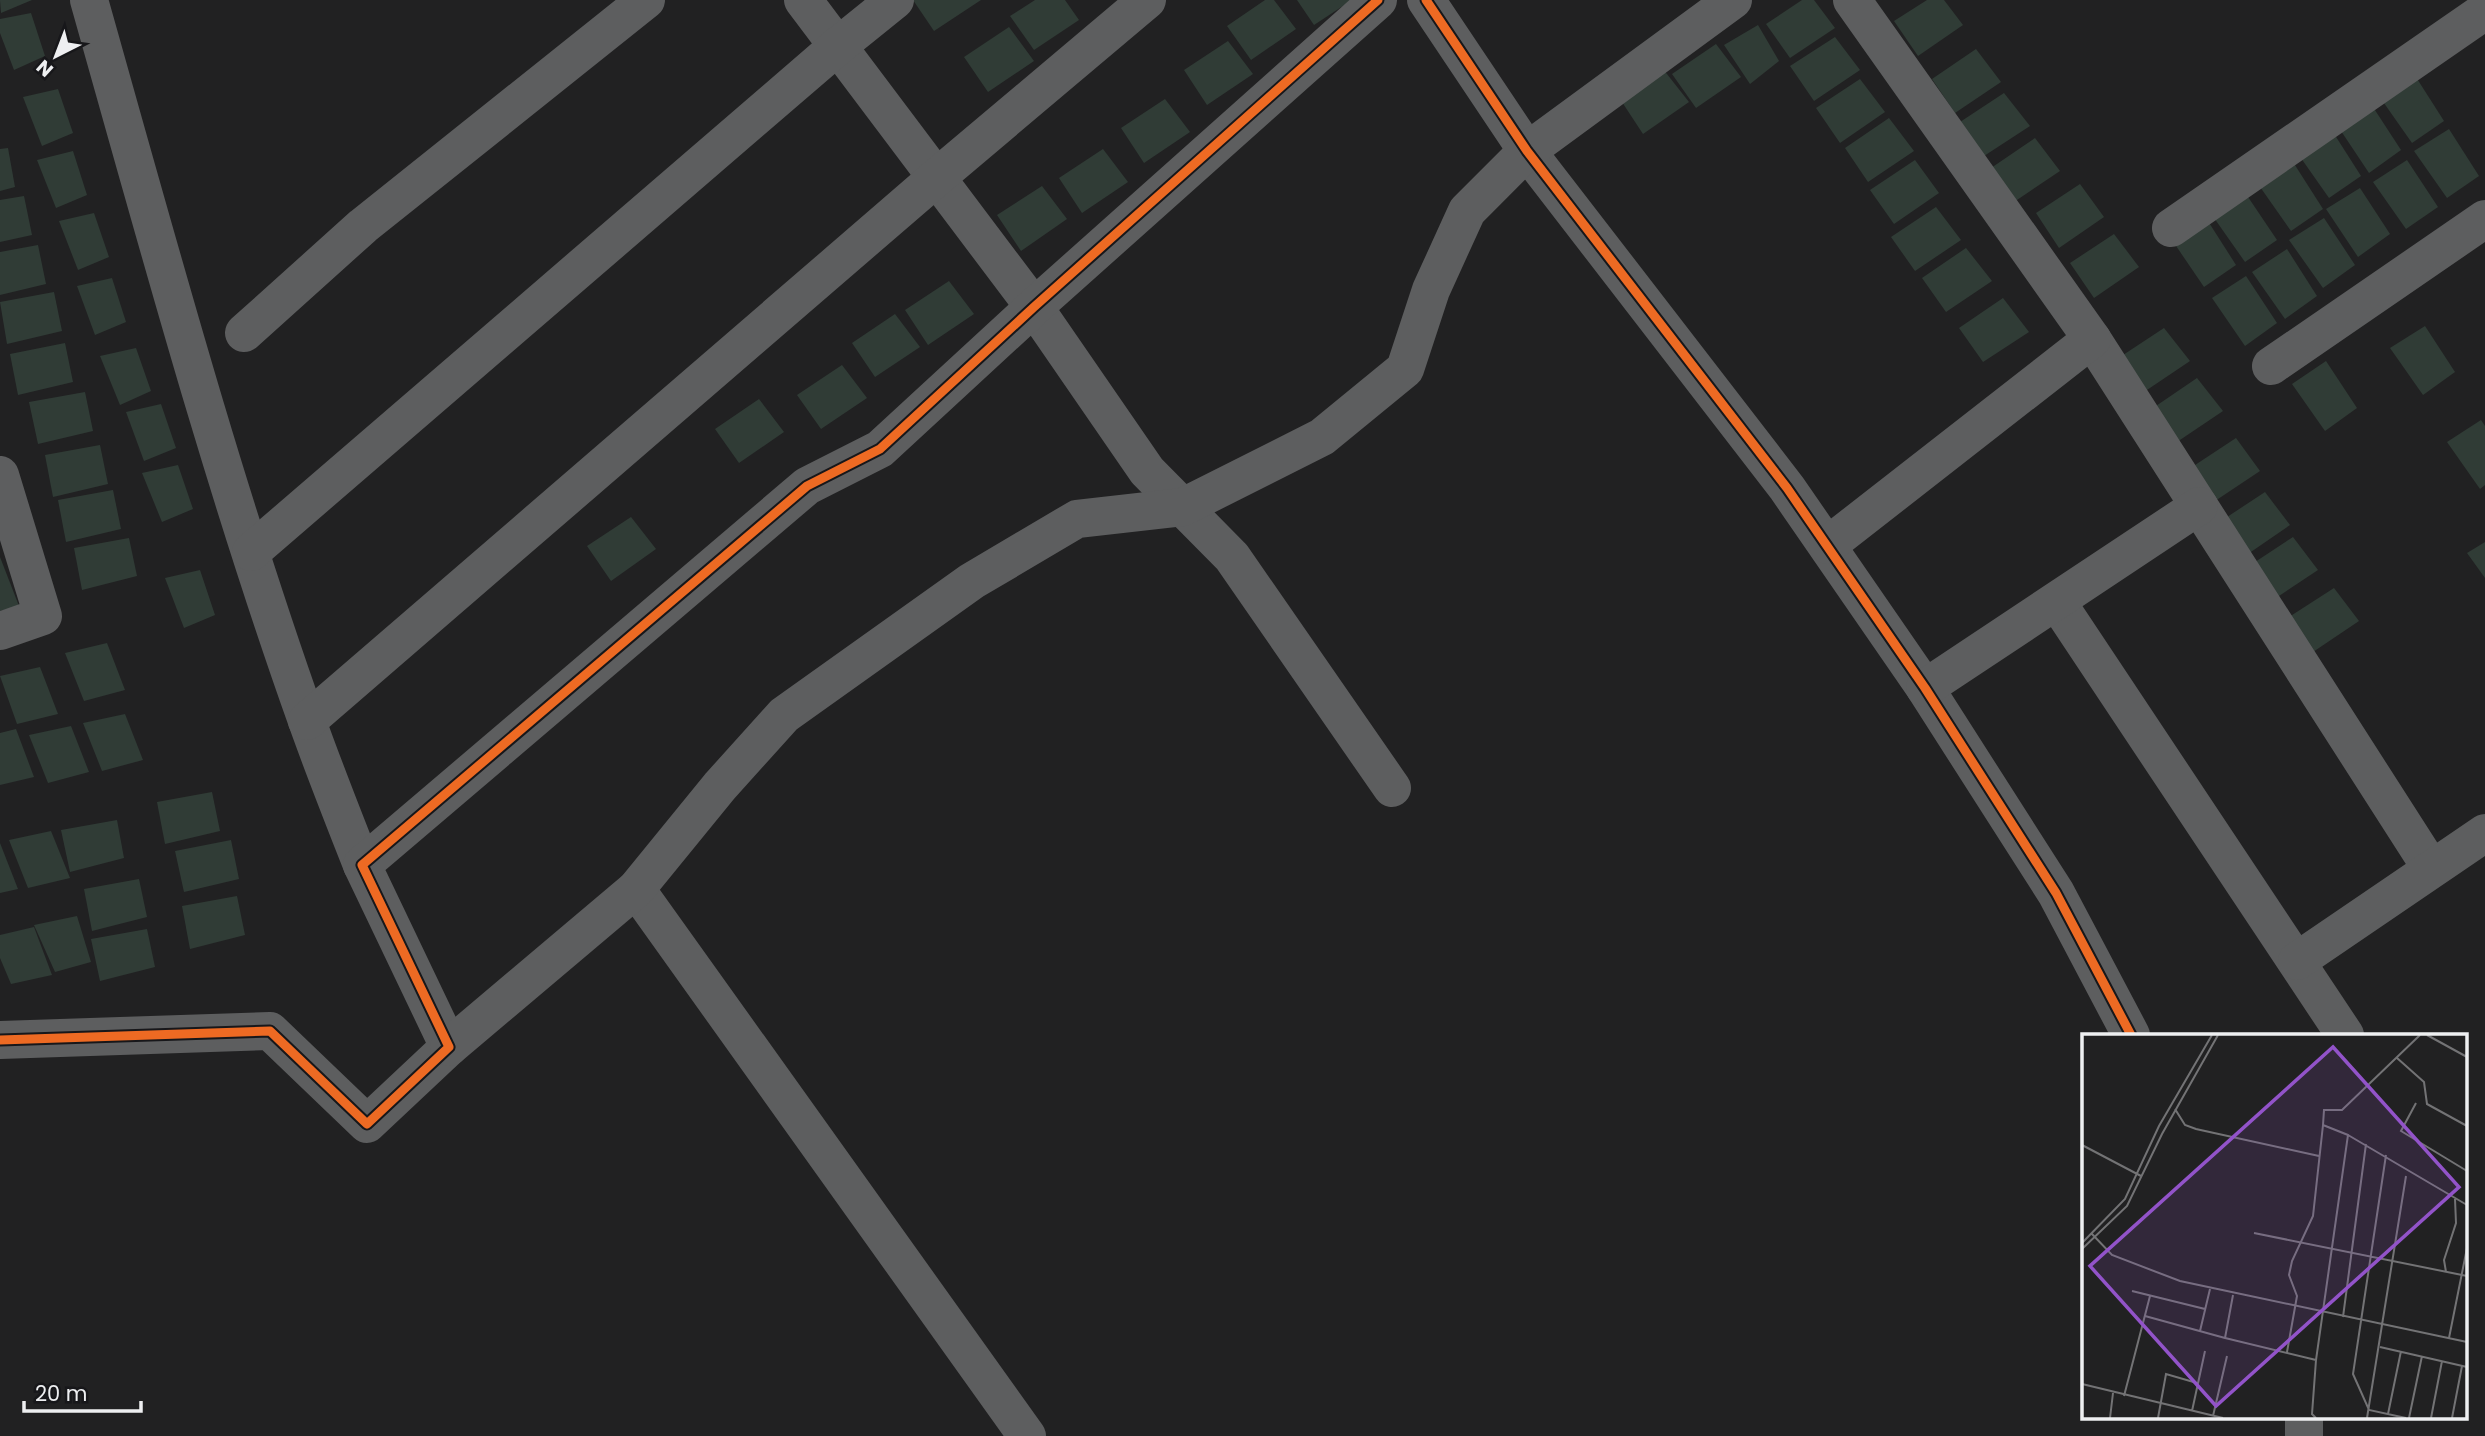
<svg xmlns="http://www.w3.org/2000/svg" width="2485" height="1436" viewBox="0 0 2485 1436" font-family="Poppins,sans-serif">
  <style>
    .building { fill: #303c36 }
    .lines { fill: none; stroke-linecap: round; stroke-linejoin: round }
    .minor { stroke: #5d5e5f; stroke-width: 38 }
    .cycleway-casing { stroke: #17171a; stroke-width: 13 }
    .cycleway { stroke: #ed6a23; stroke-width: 9 }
    .inset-road { fill: none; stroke: #737375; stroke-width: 2 }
    .view { fill: #9253c9; fill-opacity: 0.15; stroke: #9253c9; stroke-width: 3.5 }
    .inset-edge { fill: none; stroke: #eeeff1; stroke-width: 3.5 }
  </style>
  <rect width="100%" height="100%" fill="#212122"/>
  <g class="building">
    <polygon points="0,0 32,0 1,13"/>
    <polygon points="913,0 981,0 934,31"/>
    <polygon points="1035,0 1065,0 1079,20 1034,50 1010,16"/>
    <polygon points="1265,0 1274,0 1296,29 1251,60 1227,26"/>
    <polygon points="1297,0 1352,0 1314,25"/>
    <polygon points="1802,0 1814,0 1835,28 1790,58 1766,24"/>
    <polygon points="1927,0 1944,0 1963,25 1918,56 1894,21"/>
    <polygon points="31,13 45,56 14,70 0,33 0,19"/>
    <polygon points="1758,25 1779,61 1750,84 1724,45"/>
    <polygon points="1009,27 1034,61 988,92 964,57"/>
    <polygon points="1835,37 1860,70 1814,101 1790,66"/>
    <polygon points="1228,41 1253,74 1207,105 1184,70"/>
    <polygon points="1716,44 1741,77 1696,108 1672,74"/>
    <polygon points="1976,49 2001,82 1955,113 1932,79"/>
    <polygon points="1663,69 1689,102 1643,134 1620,99"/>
    <polygon points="2414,74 2444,121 2412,143 2379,96"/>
    <polygon points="1860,79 1885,112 1840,143 1816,108"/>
    <polygon points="58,89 73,133 42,146 23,97"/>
    <polygon points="2004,93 2030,126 1984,156 1960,122"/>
    <polygon points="1165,99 1190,132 1144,163 1121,128"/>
    <polygon points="2371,104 2401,150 2369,173 2337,125"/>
    <polygon points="1889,118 1914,151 1868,182 1845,148"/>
    <polygon points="2331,129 2361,176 2329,198 2296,151"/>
    <polygon points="2449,129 2479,176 2447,198 2414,151"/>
    <polygon points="2035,138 2060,171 2014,202 1991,168"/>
    <polygon points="8,148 15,187 0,191 0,149"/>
    <polygon points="1103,149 1128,182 1082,213 1059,178"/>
    <polygon points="73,151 87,195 56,208 37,160"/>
    <polygon points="1915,160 1939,193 1894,224 1870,190"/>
    <polygon points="2407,160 2438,207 2406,229 2373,182"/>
    <polygon points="2293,162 2323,209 2291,231 2258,184"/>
    <polygon points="2080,184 2104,217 2059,248 2036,213"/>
    <polygon points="1042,186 1067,219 1021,251 997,215"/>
    <polygon points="2360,188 2390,234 2358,257 2326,209"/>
    <polygon points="2246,194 2277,240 2245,262 2212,215"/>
    <polygon points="24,196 32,235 0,242 0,200"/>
    <polygon points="1936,207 1961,240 1915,271 1891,237"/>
    <polygon points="94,213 109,257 78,270 59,221"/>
    <polygon points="2206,218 2236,265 2204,287 2172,240"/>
    <polygon points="2324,218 2355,265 2323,288 2289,240"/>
    <polygon points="2114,234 2139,267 2094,298 2070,263"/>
    <polygon points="38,245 46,284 0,295 0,252"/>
    <polygon points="1966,248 1992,281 1946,312 1922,278"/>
    <polygon points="2287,249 2317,296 2285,319 2252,272"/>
    <polygon points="2246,276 2277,323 2245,346 2212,298"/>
    <polygon points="112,278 126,322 95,335 77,286"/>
    <polygon points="949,281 974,314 928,345 905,310"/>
    <polygon points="54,292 62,331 7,344 0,302"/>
    <polygon points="2003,298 2029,332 1983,362 1959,328"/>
    <polygon points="895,314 920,347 875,377 852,343"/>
    <polygon points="2425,326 2455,372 2423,395 2390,348"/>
    <polygon points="2164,328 2190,361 2144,392 2120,357"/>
    <polygon points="65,343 73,382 18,395 10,354"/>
    <polygon points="136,348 151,391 120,405 100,356"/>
    <polygon points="2326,361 2357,408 2325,431 2292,384"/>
    <polygon points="842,365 867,398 821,429 797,395"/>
    <polygon points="2197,378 2223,411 2177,442 2153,408"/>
    <polygon points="85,392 93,431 38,444 29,402"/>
    <polygon points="759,399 784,432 739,463 715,429"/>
    <polygon points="161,404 176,448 144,461 126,412"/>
    <polygon points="2481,420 2485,426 2485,485 2480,489 2447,442"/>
    <polygon points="2236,438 2260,471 2215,501 2192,467"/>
    <polygon points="100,445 108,484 53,497 45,455"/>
    <polygon points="178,465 193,509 162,522 142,473"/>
    <polygon points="113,490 121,529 66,542 58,500"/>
    <polygon points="2265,492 2290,525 2245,556 2221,521"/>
    <polygon points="631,517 656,549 611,581 587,546"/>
    <polygon points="2293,537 2318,570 2273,600 2249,566"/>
    <polygon points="129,538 137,576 82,590 74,548"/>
    <polygon points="2485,542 2485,578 2467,553"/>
    <polygon points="0,557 19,606 0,611"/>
    <polygon points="200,570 215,615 184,628 165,578"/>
    <polygon points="2334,588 2359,621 2313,652 2289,617"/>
    <polygon points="107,643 125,690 84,701 65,653"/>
    <polygon points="40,667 58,714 17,724 0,676"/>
    <polygon points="125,714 143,760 102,771 83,723"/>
    <polygon points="71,726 89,772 48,783 29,735"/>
    <polygon points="16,729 34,777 0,785 0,733"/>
    <polygon points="212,792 220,831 165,844 157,802"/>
    <polygon points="117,820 124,858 70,872 61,830"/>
    <polygon points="51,831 70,878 28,888 9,840"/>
    <polygon points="231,840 239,879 184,892 175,851"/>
    <polygon points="0,843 18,889 0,893"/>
    <polygon points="139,879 147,917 92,931 84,889"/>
    <polygon points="237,896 245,935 190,949 182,906"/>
    <polygon points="77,916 91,962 55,972 34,925"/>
    <polygon points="34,927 52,975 11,984 0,958 0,935"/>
    <polygon points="147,929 155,967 100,981 91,939"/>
  </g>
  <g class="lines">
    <g class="minor">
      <path d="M89 0C157 241 223 485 307 721 324 769 343 817 362 865"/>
      <polyline points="803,0 1034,307 1147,471 1232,557 1392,788"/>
      <polyline points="1426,0 1527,151 1787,488 1925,688 2056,893 2131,1035"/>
      <polyline points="2171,228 2485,11"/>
      <polyline points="244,333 363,226 646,0"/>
      <polyline points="2092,339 2431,868"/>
      <polyline points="2271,366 2485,219"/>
      <polyline points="0,475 43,616 0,631"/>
      <polyline points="1828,545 2092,339 1852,0"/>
      <polyline points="251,552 838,46 895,0"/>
      <polyline points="2057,602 2345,1035"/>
      <polyline points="1925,688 2199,506"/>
      <polyline points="307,721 936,178 1147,0"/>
      <polyline points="636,889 1027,1436"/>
      <polyline points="2297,961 2485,833"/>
      <polyline points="0,1040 270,1031 367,1124 449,1047 362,865 807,486 880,449 1034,307 1378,0"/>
      <polyline points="449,1047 636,889 720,786 784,715 972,581 1077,519 1183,507 1322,437 1405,369 1431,290 1467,211 1527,151 1733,0"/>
      <polyline points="2304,1436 2304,1417"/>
    </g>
    <defs>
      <g id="cycleway">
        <polyline points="1426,0 1527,151 1787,488 1925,688 2056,893 2131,1035"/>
        <polyline points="0,1040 270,1031 367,1124 449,1047 362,865 807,486 880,449 1034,307 1378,0"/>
      </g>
    </defs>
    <use href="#cycleway" class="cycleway-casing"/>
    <use href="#cycleway" class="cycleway"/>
  </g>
  <g transform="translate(2082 1034)">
    <rect width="385" height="385" fill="#212122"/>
    <path class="inset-road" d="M345 1 385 23M315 24 342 48 345 70 385 92M334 69 319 97 385 137M93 75 103 91 114 95 237 122M266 101 385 171M0 111 59 142M304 121 271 340 287 376 324 384M172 199 385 242M10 200 30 221 98 247 385 308M0 209 43 165 77 92 130 1M0 215 45 172 80 100 136 1M364 238 362 226 374 189 373 165M50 257 123 275M151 261 143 304 234 326M63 282 143 304M261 283 284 110M118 297 128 255M367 304 385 214M298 313 385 333M205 318 215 262 207 241 210 227 231 182 241 91M0 350 141 384M42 362 68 262M110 377 123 317M306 380 319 317M131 382 145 322M28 384 31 359M76 384 84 340 115 349M234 384 230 380 234 326 266 101 241 91 242 76H260L338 1M285 384 324 142M327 384 340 322M349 384 360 327M370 384 380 332"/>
    <path class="view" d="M251 13 377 153 134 372 8 232Z"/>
    <rect width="385" height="385" class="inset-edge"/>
  </g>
  <g transform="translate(56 56) rotate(222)" stroke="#17171a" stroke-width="5" paint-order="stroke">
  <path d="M0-5L12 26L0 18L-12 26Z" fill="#eeeff1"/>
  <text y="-10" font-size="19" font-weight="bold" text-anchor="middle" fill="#eeeff1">N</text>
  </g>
  <path d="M24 1401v10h117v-10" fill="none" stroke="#eeeff1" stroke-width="3.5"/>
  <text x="35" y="1401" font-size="21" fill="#eeeff1" stroke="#17171a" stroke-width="5" paint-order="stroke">20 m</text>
</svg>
